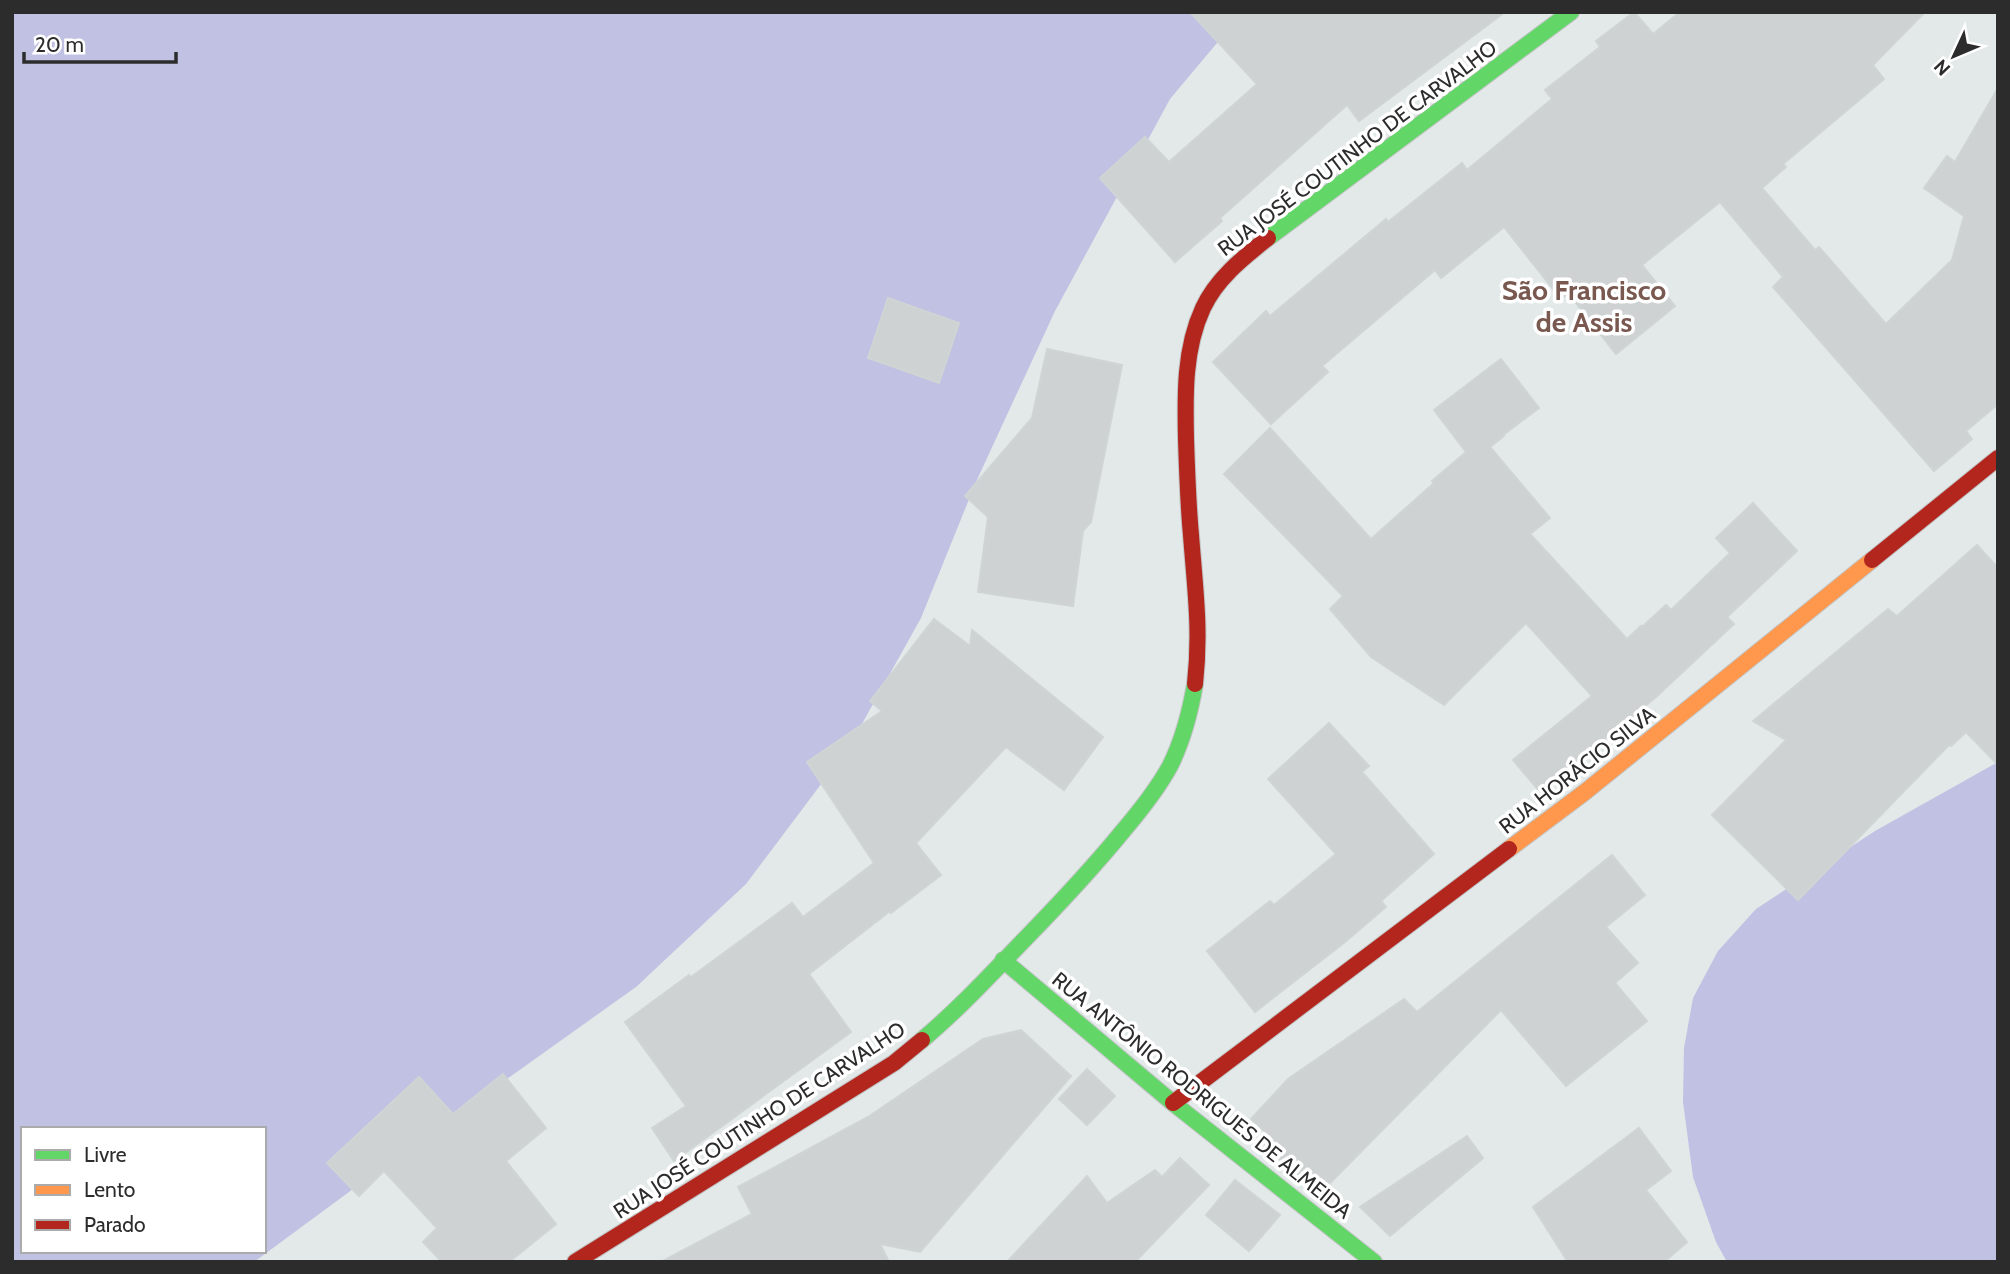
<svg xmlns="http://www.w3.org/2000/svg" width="2010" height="1274" viewBox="0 0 2010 1274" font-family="Cabin,sans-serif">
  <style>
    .green { fill: #c0c1e3; fill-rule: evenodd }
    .building { fill: #ced2d2; stroke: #cfd4d4; stroke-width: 2 }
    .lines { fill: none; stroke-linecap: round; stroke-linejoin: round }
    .fast-casing { stroke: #c2c4c4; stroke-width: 18 }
    .slow-casing { stroke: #c2c4c4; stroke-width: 18 }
    .jam-casing { stroke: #c2c4c4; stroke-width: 18 }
    .fast { stroke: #63d668; stroke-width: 16 }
    .slow { stroke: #ff974d; stroke-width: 16 }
    .jam { stroke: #b3261e; stroke-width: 16 }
    .labels { text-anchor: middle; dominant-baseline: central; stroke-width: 7; stroke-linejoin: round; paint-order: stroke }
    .street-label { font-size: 21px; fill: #2c2c2c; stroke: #fff }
    .district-label { font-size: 28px; font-weight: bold; fill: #795850; stroke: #fff }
  </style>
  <rect width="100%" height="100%" fill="#e3e9e9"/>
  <g class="green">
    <path d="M12 12H1243L1170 99 1055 311 976 482 921 618 849 747 746 884 636 987 372 1175 254 1262H12ZM23 1129H264V1251H23Z"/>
    <polygon points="1998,762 1998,1262 1727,1262 1716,1242 1693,1177 1683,1102 1684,1048 1693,998 1718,951 1756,909 1875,831"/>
  </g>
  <g class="building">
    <polygon points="1190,12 1505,12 1359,121 1347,105 1220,218 1222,221 1175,262 1100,178 1145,137 1169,162 1257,84"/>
    <polygon points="1634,12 1653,34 1680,12 1925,12 1873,65 1884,79 1783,164 1786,167 1762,188 1815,250 1819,247 1886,324 1952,260 1964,216 1924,188 1947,156 1955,162 1998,88 1998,404 1966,431 1972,439 1934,471 1773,287 1783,277 1720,202 1642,265 1675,306 1616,354 1568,293 1561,299 1504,227 1441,278 1435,270 1322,366 1328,372 1271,424 1213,362 1266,311 1270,316 1386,219 1388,222 1462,163 1467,170 1552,99 1545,90 1600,47 1596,41"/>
    <polygon points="888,298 959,323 939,383 868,358"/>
    <polygon points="1047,349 1122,365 1091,522 1083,531 1073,606 978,592 988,517 965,496 1032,418"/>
    <polygon points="1501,359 1539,408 1503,435 1504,436 1490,447 1550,518 1530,534 1627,639 1641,626 1642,627 1666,605 1671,610 1730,553 1716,538 1753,503 1797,551 1727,617 1734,624 1656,697 1540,792 1513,760 1592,696 1526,623 1444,705 1371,657 1330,609 1343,596 1224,474 1270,428 1371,539 1434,483 1432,481 1466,452 1434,410"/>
    <polygon points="1977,545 1998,568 1998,765 1966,732 1951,746 1949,745 1798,900 1712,815 1786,740 1753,721 1888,609 1897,616"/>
    <polygon points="934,619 970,646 972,630 1103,737 1064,790 1006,747 916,843 941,875 891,913 890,911 809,974 851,1032 674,1161 652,1128 686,1106 625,1022 689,975 691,977 792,903 803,917 874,863 807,762 882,711 870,701"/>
    <polygon points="1329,723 1369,766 1362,772 1434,854 1381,901 1386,907 1345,942 1255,1012 1207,951 1270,901 1274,905 1336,854 1268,779"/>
    <polygon points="1612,855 1645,895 1606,927 1638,963 1615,983 1647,1021 1566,1086 1501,1010 1326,1187 1314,1176 1308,1182 1264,1147 1272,1138 1251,1119 1288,1079 1404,999 1417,1012"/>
    <polygon points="1021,1030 1071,1076 920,1252 880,1244 889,1262 661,1262 752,1214 738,1187 868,1117 983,1039"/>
    <polygon points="1087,1069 1115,1096 1087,1125 1059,1099"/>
    <polygon points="503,1074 546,1128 506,1161 556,1224 509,1262 442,1262 423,1242 437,1228 384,1171 359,1196 327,1163 419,1077 453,1114"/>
    <polygon points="1639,1128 1671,1171 1646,1190 1687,1242 1664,1262 1568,1262 1533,1207"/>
    <polygon points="1467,1136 1483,1158 1390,1236 1360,1207"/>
    <polygon points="1180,1158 1209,1185 1135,1262 1007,1262 1087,1176 1107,1203 1155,1170 1162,1177"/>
    <polygon points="1235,1180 1280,1215 1249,1251 1206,1215"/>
  </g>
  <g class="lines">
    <defs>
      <g id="fast">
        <polyline points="1268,238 1571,12"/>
        <polyline points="1003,960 1173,1103 1374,1262"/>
        <path d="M922 1040C959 1009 992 973 1025 939 1059 904 1092 869 1123 831 1140 811 1157 790 1170 766 1183 740 1190 713 1195 684"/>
      </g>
      <polyline id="slow" points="1509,849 1585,792 1872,560"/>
      <g id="jam">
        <polyline points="1872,560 1998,458"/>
        <path d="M1195 684C1201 630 1195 588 1191 535 1188 503 1187 471 1186 439 1185 395 1184 349 1203 308 1217 278 1243 258 1268 238"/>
        <polyline points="1173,1103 1509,849"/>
        <polyline points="575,1262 894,1063 922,1040"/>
      </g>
    </defs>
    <use href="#fast" class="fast-casing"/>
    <use href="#slow" class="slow-casing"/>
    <use href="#jam" class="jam-casing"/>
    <use href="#fast" class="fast"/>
    <use href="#slow" class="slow"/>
    <use href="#jam" class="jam"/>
  </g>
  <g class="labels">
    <g class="street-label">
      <text transform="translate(1357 148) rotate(-37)">RUA JOSÉ COUTINHO DE CARVALHO</text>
      <text transform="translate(1577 770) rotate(-38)">RUA HORÁCIO SILVA</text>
      <text transform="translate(1202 1095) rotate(39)">RUA ANTÔNIO RODRIGUES DE ALMEIDA</text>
      <text transform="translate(759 1120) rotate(-33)">RUA JOSÉ COUTINHO DE CARVALHO</text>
    </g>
    <g class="district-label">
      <text x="1584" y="290">São Francisco<tspan x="1584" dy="32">de Assis</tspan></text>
    </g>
  </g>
  <rect width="2010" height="1274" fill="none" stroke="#2c2c2c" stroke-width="28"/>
  <rect x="21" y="1127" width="245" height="126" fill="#ffffff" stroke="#ababab" stroke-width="2"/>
  <rect x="35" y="1150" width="35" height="10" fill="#63d668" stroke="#ababab" stroke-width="2"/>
  <text x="84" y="1162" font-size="21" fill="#2c2c2c">Livre</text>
  <rect x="35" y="1185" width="35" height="10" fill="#ff974d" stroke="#ababab" stroke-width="2"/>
  <text x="84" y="1197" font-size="21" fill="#2c2c2c">Lento</text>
  <rect x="35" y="1220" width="35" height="10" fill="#b3261e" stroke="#ababab" stroke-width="2"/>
  <text x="84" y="1232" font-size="21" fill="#2c2c2c">Parado</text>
  <g transform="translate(1954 56) rotate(226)" stroke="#ffffff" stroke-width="5" paint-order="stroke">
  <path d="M0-5L12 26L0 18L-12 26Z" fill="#2c2c2c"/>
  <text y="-10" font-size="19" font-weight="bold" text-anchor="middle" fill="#2c2c2c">N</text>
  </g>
  <path d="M24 52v10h152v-10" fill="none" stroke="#2c2c2c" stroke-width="3.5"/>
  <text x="35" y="52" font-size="21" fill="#2c2c2c" stroke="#ffffff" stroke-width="5" paint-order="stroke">20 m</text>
</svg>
